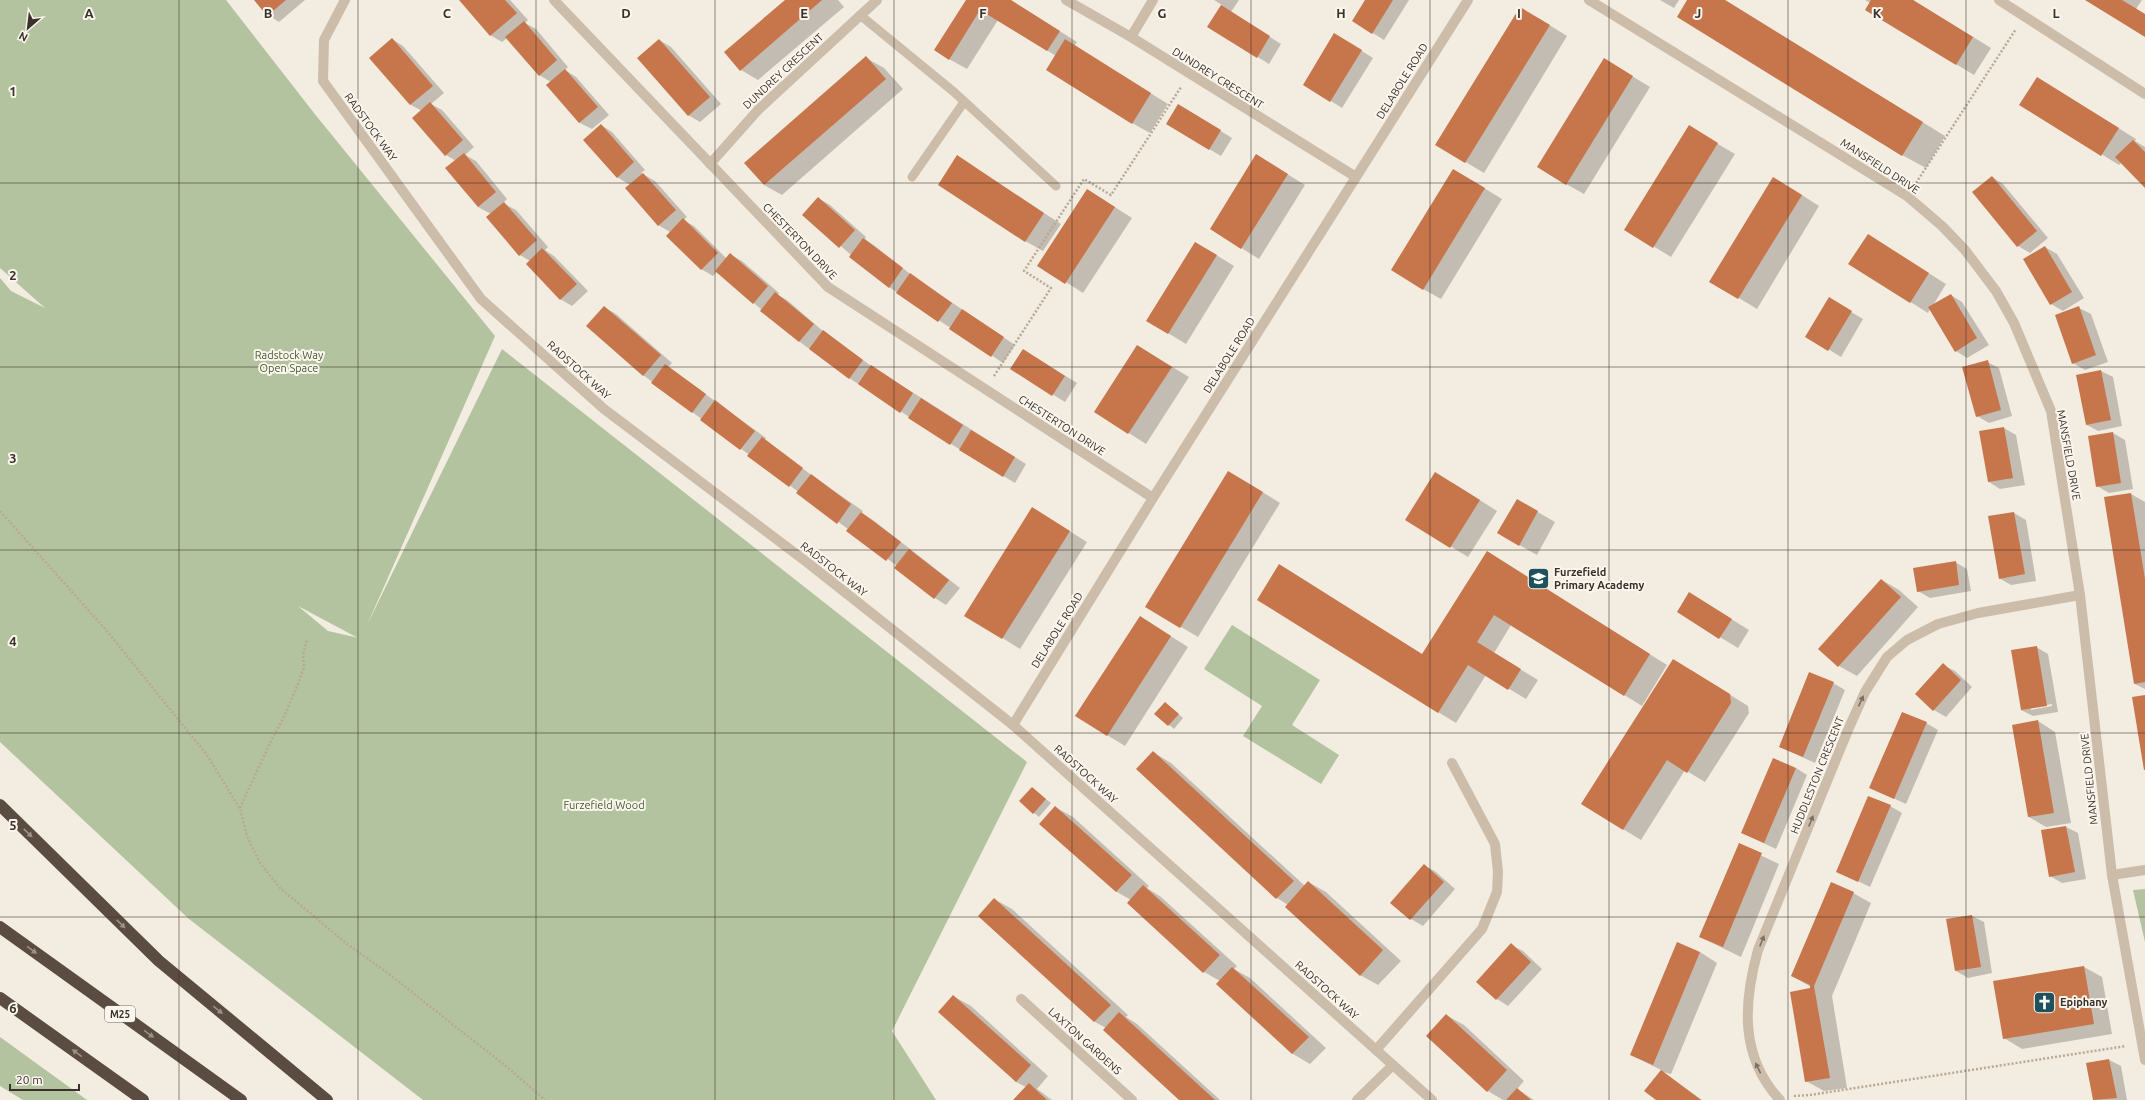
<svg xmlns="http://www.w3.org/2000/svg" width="2145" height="1100" viewBox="0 0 2145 1100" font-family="Ubuntu,sans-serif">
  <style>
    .green { fill: #b3c39f; fill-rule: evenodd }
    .shadow { fill: #0003; fill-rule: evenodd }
    .building { fill: #c7754a }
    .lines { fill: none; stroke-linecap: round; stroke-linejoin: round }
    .path { stroke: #b8a895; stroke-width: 2.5; stroke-dasharray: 2 2; stroke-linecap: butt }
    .service { stroke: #ccbdab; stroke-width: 9 }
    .minor { stroke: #ccbdab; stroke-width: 10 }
    .motorway { stroke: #5b4c41; stroke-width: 12 }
    .oneway { fill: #7c7064 }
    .oneway2 { fill: #9b9086 }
    .grid { fill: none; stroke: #3a312a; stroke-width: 1; stroke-opacity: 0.55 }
    .labels { text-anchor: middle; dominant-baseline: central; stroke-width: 4; stroke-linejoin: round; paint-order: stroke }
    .shield { fill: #fbf6ed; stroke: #746c64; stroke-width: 1 }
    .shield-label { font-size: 10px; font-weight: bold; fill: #3a312a }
    .street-label { font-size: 11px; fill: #3a312a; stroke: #fbf6ed }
    .park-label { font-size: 11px; fill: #45592e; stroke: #fbf6ed }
    .poi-label { font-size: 11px; font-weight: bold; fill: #3a312a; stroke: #fbf6ed; text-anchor: start }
    .grid-label { font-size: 13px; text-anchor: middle; font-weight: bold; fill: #3a312a; stroke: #fbf6ed; stroke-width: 4; stroke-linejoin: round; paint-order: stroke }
  </style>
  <rect width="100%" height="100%" fill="#f3ece0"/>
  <g class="green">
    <path d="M0 0H226L314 113 495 336 367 625 502 349 1027 762 892 1031 936 1100H423L189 919 0 742V278L11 291 45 308 0 268ZM298 606 358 638H359L328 631Z"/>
    <polygon points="1232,625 1320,680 1292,725 1339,755 1321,784 1243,736 1262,706 1204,669"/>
    <polygon points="2145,889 2145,942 2133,890"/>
    <polygon points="0,1037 87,1100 23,1100 0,1086"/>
  </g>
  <g class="shadow">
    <polygon points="255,0 305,0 279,22 268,15"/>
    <polygon points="460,0 510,0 528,20 525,23 536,29 568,67 565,70 576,77 609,115 592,129 580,123 548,85 551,82 539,75 507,38 502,42 490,35"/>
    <polygon points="786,0 838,0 844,7 758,80 741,70"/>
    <polygon points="967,0 1010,0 1077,42 1074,46 1168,104 1150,133 1132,123 1056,56 998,20 967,69 949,59"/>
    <polygon points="1214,0 1239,0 1231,12 1281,44 1269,64 1209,27 1222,5"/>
    <polygon points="1366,0 1409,0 1384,40 1353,21"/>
    <polygon points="1660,0 1679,0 1674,8"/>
    <polygon points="1689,0 1725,0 1945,136 1926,168 1902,155"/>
    <polygon points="1865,0 1913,0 1991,48 1974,75 1866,10 1870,3"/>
    <polygon points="2087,0 2142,0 2136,9 2145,15 2145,35"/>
    <polygon points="1538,18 1567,36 1484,173 1437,145"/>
    <polygon points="392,39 403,46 444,93 431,104 442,110 474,147 465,155 476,161 507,199 503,203 516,210 548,247 545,250 554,256 588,291 572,306 560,299 530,261 520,255 491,214 478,207 456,161 446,155 422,111 411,105 370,58"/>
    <polygon points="659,40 671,47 721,104 700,122 688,115"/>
    <polygon points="1346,41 1373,58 1342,108 1304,84"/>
    <polygon points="866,58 884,68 903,89 782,195 764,185"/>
    <polygon points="1622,70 1650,87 1584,194 1566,184"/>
    <polygon points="2038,78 2136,139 2135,141 2145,147 2145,187 2122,162 2119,165 2021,105"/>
    <polygon points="1190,112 1232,138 1221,156 1209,149"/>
    <polygon points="601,125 612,132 645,170 641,173 655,181 687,217 683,220 694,226 727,259 731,255 742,261 779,293 778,295 787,300 824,332 874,368 1026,464 1015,483 951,444 849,378 800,342 717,272 713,276 701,269 670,232 658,225 630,185 617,177"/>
    <polygon points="1706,137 1735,154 1671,257 1625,229"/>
    <polygon points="957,157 1061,224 1043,251 1025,241"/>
    <polygon points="1274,166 1305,185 1259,259 1211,229"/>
    <polygon points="1992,177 2003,184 2048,238 2030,253 2018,246 1973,192"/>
    <polygon points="1471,180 1502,199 1441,299 1423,289"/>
    <polygon points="1791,188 1819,206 1757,309 1711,281"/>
    <polygon points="1088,190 1132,218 1083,293 1039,265"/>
    <polygon points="818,198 830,205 866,237 865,239 875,246 914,277 1015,345 1003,363 889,287 804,215"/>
    <polygon points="1868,235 1946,284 1932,307 1951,295 1962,302 1989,345 1967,358 1956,351 1930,309 1928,313 1850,264"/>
    <polygon points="2045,247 2057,254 2084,298 2063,311 2051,304"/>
    <polygon points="1213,253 1234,266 1186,344 1148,321"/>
    <polygon points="1829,299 1863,319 1841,357 1807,336"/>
    <polygon points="604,307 616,314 672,363 668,367 766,438 765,440 814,477 863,511 861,513 873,520 960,588 946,605 935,598 897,566 643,375"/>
    <polygon points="2079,308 2091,314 2108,362 2085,370 2073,363"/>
    <polygon points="1138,346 1189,377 1146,444 1096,412"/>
    <polygon points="1035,357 1077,383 1065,402 1011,369"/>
    <polygon points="1987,362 1999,368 2012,416 1989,423 1977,416"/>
    <polygon points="2101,371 2113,377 2122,426 2098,431 2087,425 2077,375"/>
    <polygon points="2004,428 2016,435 2025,485 2000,489 1989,482 1980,432"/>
    <polygon points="2113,433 2125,440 2133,489 2109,493 2097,486"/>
    <polygon points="1246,482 1280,503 1198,637 1147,607"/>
    <polygon points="1453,483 1497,511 1468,557 1406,519"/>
    <polygon points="2131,494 2145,502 2145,689 2135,684"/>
    <polygon points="1517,500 1555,522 1537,555 1498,533"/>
    <polygon points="2014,513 2026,520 2036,581 2011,585 1999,578 1990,517"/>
    <polygon points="1050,519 1087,542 1020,649 966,615"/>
    <polygon points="1955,562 1967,569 1971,591 1930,598 1918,591"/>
    <polygon points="1505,563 1667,665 1642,706 1511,625 1494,653 1538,680 1526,699 1486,675 1456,723 1438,712 1280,565 1423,655"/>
    <polygon points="1882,580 1899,590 1918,607 1857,676 1839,666"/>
    <polygon points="1707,604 1749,630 1738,648 1678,612"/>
    <polygon points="1140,617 1188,647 1125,746 1107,735"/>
    <path d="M2036 647 2048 654 2058 712 2033 716 2021 710ZM2052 704V706L2031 710V708Z"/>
    <polygon points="1943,665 1955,671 1972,687 1946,717 1934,710 1916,694"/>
    <polygon points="1691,670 1748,706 1749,713 1705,782 1685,770 1641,840 1623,829"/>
    <polygon points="1833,683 1845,690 1815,763 1780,747"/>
    <polygon points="1165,703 1183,718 1174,729 1156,714"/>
    <polygon points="2038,721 2055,732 2071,823 2046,827 2029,817"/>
    <polygon points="1926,723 1938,730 1906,804 1871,788"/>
    <polygon points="1153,752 1171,763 1305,886 1308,882 1326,892 1401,961 1378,985 1360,975 1288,905 1277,898 1138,769"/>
    <polygon points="1796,768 1807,775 1776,849 1742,833"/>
    <polygon points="1032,788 1051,803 1039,817 1020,801"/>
    <polygon points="1890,806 1902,813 1870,887 1837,871"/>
    <polygon points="1055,807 1073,817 1149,886 1147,888 1161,897 1237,966 1234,969 1250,978 1326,1048 1310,1064 1293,1054 1217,984 1220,981 1204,972 1128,903 1131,900 1117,892 1040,824"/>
    <polygon points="2066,827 2078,833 2086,879 2062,883 2050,876"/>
    <polygon points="1739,845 1779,864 1741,957 1700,937"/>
    <polygon points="1424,865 1436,872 1455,889 1423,926 1411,919 1392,903"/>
    <polygon points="1853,893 1871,903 1832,996 1847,1088 1824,1091 1806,1081 1811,987 1792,976"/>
    <polygon points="994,899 1012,909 1128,1015 1126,1017 1137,1024 1220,1100 1180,1100 1106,1028 1095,1022 979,916"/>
    <polygon points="1972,916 1984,922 1992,973 1968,978 1956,971 1948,920"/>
    <polygon points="1511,945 1523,951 1542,969 1508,1006 1497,999"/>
    <polygon points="1700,952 1717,963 1671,1074 1663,1072 1702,1100 1658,1100 1646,1091 1661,1070 1631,1055"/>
    <polygon points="2084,967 2102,977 2112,1034 2022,1049 2004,1038 1995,982"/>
    <polygon points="953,996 971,1006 1048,1076 1037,1089 1052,1100 1014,1100 1026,1087 1016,1082"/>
    <polygon points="1446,1015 1464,1025 1524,1081 1517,1089 1534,1100 1503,1100 1488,1091 1427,1036"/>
    <polygon points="2109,1060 2121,1066 2127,1100 2094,1100 2087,1063"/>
  </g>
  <g class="building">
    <polygon points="254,0 286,0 267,16"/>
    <polygon points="459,0 505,0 517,13 490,36"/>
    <polygon points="785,0 822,0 740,71 724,52"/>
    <polygon points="966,0 1011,0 1060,31 1047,51 980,10 949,60 934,50"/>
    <polygon points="1365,0 1393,0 1372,34 1352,21"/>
    <polygon points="1687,0 1725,0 1923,122 1902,156 1677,17"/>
    <polygon points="1871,0 1913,0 1973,37 1956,65 1865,10"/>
    <polygon points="2085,0 2122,0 2145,14 2145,37"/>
    <polygon points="1221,5 1270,36 1257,58 1207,27"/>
    <polygon points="1520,7 1550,25 1465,163 1435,145"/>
    <polygon points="524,21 557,60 539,76 505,37"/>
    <polygon points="1334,33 1362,50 1330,102 1303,85"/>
    <polygon points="392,38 433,86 410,105 369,58"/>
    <polygon points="659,39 710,97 688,116 637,58"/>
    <polygon points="1065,39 1151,93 1132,124 1046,70"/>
    <polygon points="866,56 886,79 764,185 744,163"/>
    <polygon points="1604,58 1633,76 1566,185 1537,167"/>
    <polygon points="565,69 598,107 579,123 546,85"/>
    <polygon points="2037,77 2119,128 2101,156 2019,105"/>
    <polygon points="430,102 463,140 445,156 412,118"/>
    <polygon points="1178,104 1221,130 1209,150 1166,124"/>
    <polygon points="601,124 634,162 617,178 583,140"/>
    <polygon points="1689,125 1718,143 1653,248 1624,230"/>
    <polygon points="2133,140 2145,152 2145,188 2115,157"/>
    <polygon points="464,153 496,192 478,207 445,168"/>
    <polygon points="1256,154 1288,174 1241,249 1210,229"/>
    <polygon points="957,155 1044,213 1025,242 938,185"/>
    <polygon points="1453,169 1485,188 1423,290 1391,270"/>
    <polygon points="643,173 676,210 658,226 625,188"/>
    <polygon points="1992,176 2037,231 2017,247 1972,192"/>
    <polygon points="1773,177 1802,195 1738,299 1709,282"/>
    <polygon points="1087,189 1115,207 1065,284 1037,266"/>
    <polygon points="818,197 855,230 839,248 802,215"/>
    <polygon points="504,202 537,240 519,256 486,217"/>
    <polygon points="683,218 718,253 701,270 666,236"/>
    <polygon points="1868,234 1929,273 1910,303 1848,264"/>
    <polygon points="863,238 903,268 889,288 849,257"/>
    <polygon points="1195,242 1217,255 1168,334 1146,321"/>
    <polygon points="2045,246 2072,292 2050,305 2023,259"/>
    <polygon points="542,248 577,284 560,300 526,264"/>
    <polygon points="730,253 768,286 753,304 715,271"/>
    <polygon points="910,273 952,303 938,322 896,293"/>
    <polygon points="775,292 814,324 799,342 760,311"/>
    <polygon points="1951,294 1977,338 1955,352 1928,307"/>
    <polygon points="1829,297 1852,311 1828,351 1805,337"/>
    <polygon points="604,306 661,355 643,376 586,326"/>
    <polygon points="2079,306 2096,355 2072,364 2055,315"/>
    <polygon points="962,309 1004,337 991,357 949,329"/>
    <polygon points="823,330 863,360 849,379 809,349"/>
    <polygon points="1137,345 1172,367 1128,434 1094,412"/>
    <polygon points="1023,349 1065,376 1052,396 1010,369"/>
    <polygon points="1988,360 2001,410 1976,417 1962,367"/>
    <polygon points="665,364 706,394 692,413 651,383"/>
    <polygon points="871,365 913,393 900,413 858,384"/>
    <polygon points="2101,370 2111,420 2086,425 2076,375"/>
    <polygon points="921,398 963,425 950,445 908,418"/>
    <polygon points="715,400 755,431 740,450 700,420"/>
    <polygon points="2004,427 2013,478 1988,482 1979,431"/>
    <polygon points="971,430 1015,457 1003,477 959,450"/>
    <polygon points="2113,432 2121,483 2096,487 2088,436"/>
    <polygon points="762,437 803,468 789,487 747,456"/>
    <polygon points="1228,471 1263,492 1180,628 1145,607"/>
    <polygon points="1435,472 1480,500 1450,548 1405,520"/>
    <polygon points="811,474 851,504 837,524 796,493"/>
    <polygon points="2131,493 2145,579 2145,682 2134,684 2104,497"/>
    <polygon points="1517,499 1538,511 1519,546 1497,533"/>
    <polygon points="1032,507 1070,531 1002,639 964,616"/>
    <polygon points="861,512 901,542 886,561 846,531"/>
    <polygon points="2014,512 2025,574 1999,579 1988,516"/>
    <polygon points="909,549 949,580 934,599 894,568"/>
    <polygon points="1487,551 1650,654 1624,696 1494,615 1477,642 1521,669 1508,690 1468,665 1438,713 1257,600 1279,564 1422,654"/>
    <polygon points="1956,561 1959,585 1917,592 1913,568"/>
    <polygon points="1881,579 1901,597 1838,667 1818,649"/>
    <polygon points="1689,592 1732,619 1719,639 1677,612"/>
    <polygon points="1140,616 1171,636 1107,736 1075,716"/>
    <polygon points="2037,646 2047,706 2021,710 2011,650"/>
    <polygon points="1673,659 1730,694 1731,703 1687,773 1667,760 1623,830 1581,804"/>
    <polygon points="1943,663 1961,680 1933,711 1915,694"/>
    <polygon points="1809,672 1834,682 1803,757 1779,747"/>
    <polygon points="2145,695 2145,770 2144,770 2132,697"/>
    <polygon points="1165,702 1179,714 1168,726 1154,714"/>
    <polygon points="1902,712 1927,722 1894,799 1869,788"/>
    <polygon points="2038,720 2054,813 2028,817 2012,725"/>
    <polygon points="1153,751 1294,881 1276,899 1136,769"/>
    <polygon points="1773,758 1796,768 1764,843 1741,833"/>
    <polygon points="1032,787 1046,799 1033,814 1019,801"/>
    <polygon points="1868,796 1891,805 1858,882 1836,872"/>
    <polygon points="1055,806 1132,875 1116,892 1039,824"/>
    <polygon points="2066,826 2075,872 2049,877 2041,830"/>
    <polygon points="1739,843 1762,853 1723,947 1699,937"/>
    <polygon points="1424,864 1444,882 1410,920 1390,903"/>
    <polygon points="1308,881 1383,950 1360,976 1285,907"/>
    <polygon points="1831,882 1854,892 1814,986 1830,1078 1805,1082 1790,992 1810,988 1810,985 1791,976"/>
    <polygon points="1143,885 1220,955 1203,973 1127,903"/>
    <polygon points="994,898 1111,1005 1094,1022 978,916"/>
    <polygon points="1972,915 1981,967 1955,971 1946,919"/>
    <polygon points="1677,942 1700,952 1653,1065 1630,1055"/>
    <polygon points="1511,943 1531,962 1496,1000 1476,982"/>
    <polygon points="2084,966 2094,1024 2003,1039 1993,981"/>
    <polygon points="1232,967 1309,1037 1292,1054 1216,984"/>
    <polygon points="953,995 1031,1065 1016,1082 938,1012"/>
    <polygon points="1119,1012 1215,1100 1179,1100 1103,1030"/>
    <polygon points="1446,1014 1507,1070 1487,1092 1426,1036"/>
    <polygon points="2109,1059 2117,1098 2093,1100 2086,1063"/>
    <polygon points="1661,1070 1701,1100 1656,1100 1644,1091"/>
    <polygon points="1029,1083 1047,1100 1013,1100"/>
    <polygon points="1517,1088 1531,1100 1506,1100"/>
  </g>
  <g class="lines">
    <g class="path">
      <polyline points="1916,183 2016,29"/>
      <polyline points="994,376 1051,288 1024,271 1084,179 1111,195 1181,87"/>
      <polyline points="0,511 106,630 207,755 240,809 247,836 260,863 280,888 347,944 385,971 507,1067 545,1100"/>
      <polyline points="240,808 271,741 283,719 298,684 304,667 303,655 307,640"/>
      <polyline points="1794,1096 1810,1095 2126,1046"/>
    </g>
    <g class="service">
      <polyline points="860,15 954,92 1056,186"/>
      <polyline points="912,177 964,102"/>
    </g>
    <g class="minor">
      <polyline points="345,0 324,40 323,81 481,299 604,409 808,563 1013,725 1432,1100"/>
      <polyline points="554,0 828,287 1153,498"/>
      <polyline points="1066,0 1131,37 1356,177"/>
      <polyline points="1589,0 1907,196 1942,226 1965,250 1996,291 2014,323 2051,411 2080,595 2112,875 2145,1060"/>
      <polyline points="1999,0 2145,94"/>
      <polyline points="1131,37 1153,0"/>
      <polyline points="710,164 758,110 877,0"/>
      <polyline points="1013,725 1153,498 1468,0"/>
      <polyline points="2112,875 2145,870"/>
      <polyline points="1021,999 1132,1100"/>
      <polyline points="1376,1050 1482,929 1497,892 1498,872 1495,844 1452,763"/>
      <polyline points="1357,1100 1393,1065"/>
      <path d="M1780 1100C1740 1057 1743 1004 1758 950L1848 730 1865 692 1887 657 1907 640 1938 624 1978 613 2080 595"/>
    </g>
    <g class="motorway">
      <polyline points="0,805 159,961 327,1100"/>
      <polyline points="0,927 241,1100"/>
      <polyline points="0,998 143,1100"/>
    </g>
  </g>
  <defs><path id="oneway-solid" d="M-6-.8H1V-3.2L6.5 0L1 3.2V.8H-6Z"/></defs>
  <g class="oneway">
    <use href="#oneway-solid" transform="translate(1861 701) rotate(-65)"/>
    <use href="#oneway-solid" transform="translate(1811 821) rotate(-68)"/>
    <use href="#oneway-solid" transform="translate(1762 941) rotate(-68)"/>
    <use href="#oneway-solid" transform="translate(1758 1068) rotate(-116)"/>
  </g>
  <g class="oneway2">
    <use href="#oneway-solid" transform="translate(28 833) rotate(44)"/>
    <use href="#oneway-solid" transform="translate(121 924) rotate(44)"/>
    <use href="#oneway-solid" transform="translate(32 950) rotate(36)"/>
    <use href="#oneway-solid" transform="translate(218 1010) rotate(39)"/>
    <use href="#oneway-solid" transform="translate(149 1034) rotate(36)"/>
    <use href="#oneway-solid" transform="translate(77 1053) rotate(-144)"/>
  </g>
  <path class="grid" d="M179 0V1100M358 0V1100M536 0V1100M715 0V1100M894 0V1100M1072 0V1100M1251 0V1100M1430 0V1100M1609 0V1100M1788 0V1100M1966 0V1100M0 183H2145M0 367H2145M0 550H2145M0 733H2145M0 917H2145"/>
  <defs>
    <symbol id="school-square" viewBox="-11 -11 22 22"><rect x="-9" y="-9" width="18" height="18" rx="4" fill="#1f525c" stroke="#fbf6ed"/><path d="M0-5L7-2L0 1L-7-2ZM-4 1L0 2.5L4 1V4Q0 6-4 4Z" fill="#fff"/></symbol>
    <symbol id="church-square" viewBox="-11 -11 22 22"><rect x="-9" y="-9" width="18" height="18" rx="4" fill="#1f525c" stroke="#fbf6ed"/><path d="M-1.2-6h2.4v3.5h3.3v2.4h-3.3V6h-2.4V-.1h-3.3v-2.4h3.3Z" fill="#fff"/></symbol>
  </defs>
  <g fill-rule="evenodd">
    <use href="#school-square" x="1526" y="566" width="25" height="25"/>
    <use href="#church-square" x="2032" y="990" width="25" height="25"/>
  </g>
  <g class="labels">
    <rect class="shield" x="105" y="1006" width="30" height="16" rx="3"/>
    <g class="shield-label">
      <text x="120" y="1014">M25</text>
    </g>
    <g class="street-label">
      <text transform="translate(783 71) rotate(-43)">DUNDREY CRESCENT</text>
      <text transform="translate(1218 78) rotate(32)">DUNDREY CRESCENT</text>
      <text transform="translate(1402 81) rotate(-58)">DELABOLE ROAD</text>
      <text transform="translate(371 127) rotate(54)">RADSTOCK WAY</text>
      <text transform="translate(1880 166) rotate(33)">MANSFIELD DRIVE</text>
      <text transform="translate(800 241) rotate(46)">CHESTERTON DRIVE</text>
      <text transform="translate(1229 355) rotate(-58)">DELABOLE ROAD</text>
      <text transform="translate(579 370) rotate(42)">RADSTOCK WAY</text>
      <text transform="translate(1062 425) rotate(33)">CHESTERTON DRIVE</text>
      <text transform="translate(2069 455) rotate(80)">MANSFIELD DRIVE</text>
      <text transform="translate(834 569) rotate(38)">RADSTOCK WAY</text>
      <text transform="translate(1057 630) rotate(-58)">DELABOLE ROAD</text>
      <text transform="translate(1086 774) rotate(42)">RADSTOCK WAY</text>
      <text transform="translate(1817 775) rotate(-68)">HUDDLESTON CRESCENT</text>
      <text transform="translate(2089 779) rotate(-96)">MANSFIELD DRIVE</text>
      <text transform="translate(1327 990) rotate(42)">RADSTOCK WAY</text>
      <text transform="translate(1085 1041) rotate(42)">LAXTON GARDENS</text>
    </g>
    <g class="park-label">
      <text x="289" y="355">Radstock Way<tspan x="289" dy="13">Open Space</tspan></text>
      <text x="604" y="805">Furzefield Wood</text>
    </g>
    <g class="poi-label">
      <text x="1554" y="572">Furzefield<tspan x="1554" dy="13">Primary Academy</tspan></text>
      <text x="2060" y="1002">Epiphany</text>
    </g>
  </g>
  <g class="grid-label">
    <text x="89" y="18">A</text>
    <text x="268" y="18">B</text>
    <text x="447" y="18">C</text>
    <text x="626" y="18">D</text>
    <text x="804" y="18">E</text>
    <text x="983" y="18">F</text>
    <text x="1162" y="18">G</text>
    <text x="1341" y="18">H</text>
    <text x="1519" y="18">I</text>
    <text x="1698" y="18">J</text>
    <text x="1877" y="18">K</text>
    <text x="2056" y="18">L</text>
    <text x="13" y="96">1</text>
    <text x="13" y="280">2</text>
    <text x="13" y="463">3</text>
    <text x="13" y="646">4</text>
    <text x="13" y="830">5</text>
    <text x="13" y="1013">6</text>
  </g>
  <g transform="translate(28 28) rotate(208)" stroke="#fbf6ed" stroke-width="3" paint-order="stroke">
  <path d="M0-3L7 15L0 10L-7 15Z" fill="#3a312a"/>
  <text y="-6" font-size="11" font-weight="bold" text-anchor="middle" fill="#3a312a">N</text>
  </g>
  <path d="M10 1084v6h69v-6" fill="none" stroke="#3a312a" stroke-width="2"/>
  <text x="16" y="1084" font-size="12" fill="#3a312a" stroke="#fbf6ed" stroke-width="3" paint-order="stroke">20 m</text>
</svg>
